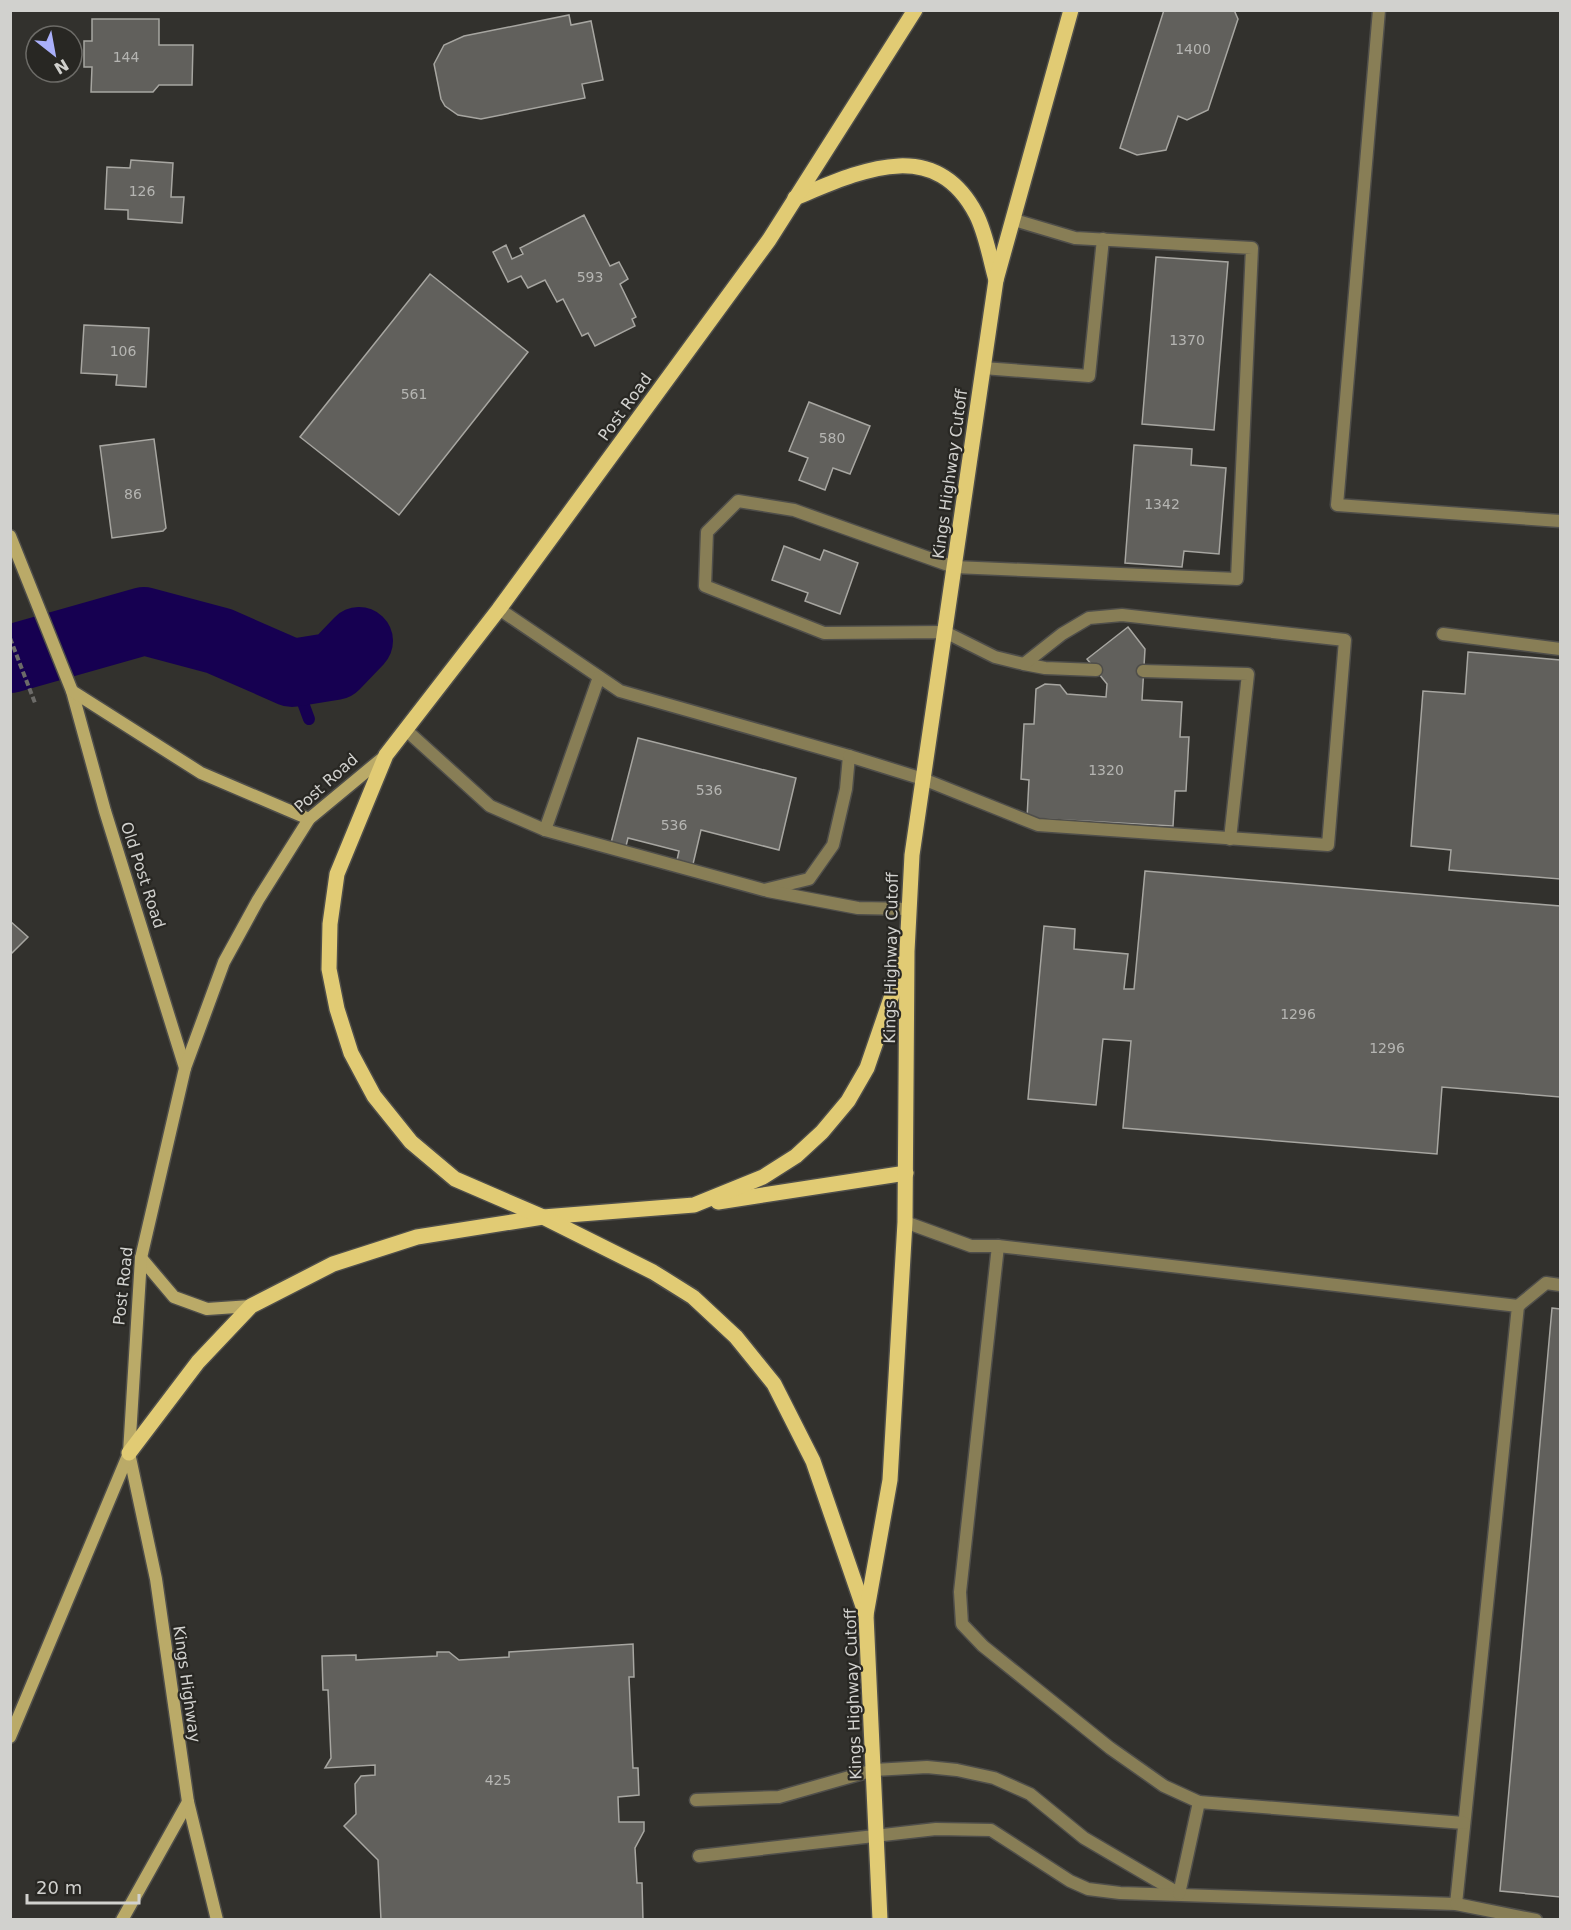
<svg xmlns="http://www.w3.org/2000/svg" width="1571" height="1930" viewBox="0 0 1571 1930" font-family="'DejaVu Sans',sans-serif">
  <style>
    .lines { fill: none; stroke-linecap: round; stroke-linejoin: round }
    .stream { stroke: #160051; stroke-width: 12 }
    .river { stroke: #160051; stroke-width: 68 }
    .building { fill: #61605c; stroke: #a7a6a1; stroke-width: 1.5 }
    .lane-casing { stroke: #4f4e4a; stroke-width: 15 }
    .secondary-casing { stroke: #4f4e4a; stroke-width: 15 }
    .primary-casing { stroke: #4f4e4a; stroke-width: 18 }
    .path { stroke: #6c6b68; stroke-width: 4; stroke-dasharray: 6 3; stroke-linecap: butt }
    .lane { stroke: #887e56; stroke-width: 12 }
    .secondary { stroke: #baaa68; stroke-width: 12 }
    .primary { stroke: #e1cb74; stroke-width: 15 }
    .labels { text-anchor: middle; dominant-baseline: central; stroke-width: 4.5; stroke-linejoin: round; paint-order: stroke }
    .number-label { font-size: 14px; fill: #b5b5b2 }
    .street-label { font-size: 16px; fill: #d1d1ce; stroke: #282723 }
  </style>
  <rect width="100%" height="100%" fill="#32312d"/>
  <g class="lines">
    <polyline class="stream" points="292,673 309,719"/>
    <polyline class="river" points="10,659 144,621 219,641 292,673 335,666 359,641"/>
  </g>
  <g class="building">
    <polygon points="1164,10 1234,10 1238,19 1208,110 1187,120 1178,116 1166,150 1137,155 1120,148"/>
    <polygon points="569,15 571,25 591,21 603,80 582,84 585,98 481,119 458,115 445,106 441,99 434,64 444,45 464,36"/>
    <polygon points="92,19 159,19 159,45 193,45 192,85 159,85 153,92 91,92 92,67 84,67 84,41 92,41"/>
    <polygon points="131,160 173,163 171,197 184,197 182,223 128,219 128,210 105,209 107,167 130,168"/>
    <polygon points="584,215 610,266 619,262 628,279 620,284 636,317 632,319 635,326 595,346 588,333 582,336 563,299 557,302 545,280 528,288 521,276 508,282 493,252 506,245 512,259 523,254 520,248"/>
    <polygon points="1156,257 1228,262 1214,430 1142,424"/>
    <polygon points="430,274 528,352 399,515 300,437"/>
    <polygon points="84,325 149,328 146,387 116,385 117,375 81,373"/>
    <polygon points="809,402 870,426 850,474 833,468 825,490 799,480 808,458 789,451"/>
    <polygon points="154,439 166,528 163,531 112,538 100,446"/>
    <polygon points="1134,445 1192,449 1191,465 1226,468 1219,554 1184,551 1182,567 1125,563"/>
    <polygon points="784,546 820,560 824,550 858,563 840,614 805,601 808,593 772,580"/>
    <polygon points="1128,627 1145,649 1142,700 1182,702 1180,737 1189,737 1186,791 1175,791 1173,826 1027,818 1029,780 1021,779 1024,724 1034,724 1036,689 1045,684 1060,685 1067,694 1106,697 1107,684 1087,659"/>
    <polygon points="1468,652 1560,660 1560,879 1449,870 1451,850 1411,846 1423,691 1465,694"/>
    <polygon points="638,738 796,778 779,850 701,830 693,864 677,860 679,851 628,838 626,846 611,843"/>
    <polygon points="1145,871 1560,906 1560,1097 1442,1087 1437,1154 1123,1128 1131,1041 1103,1039 1096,1105 1028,1099 1044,926 1075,929 1074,949 1128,954 1124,989 1134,989"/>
    <polygon points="10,921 28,937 10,955"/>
    <polygon points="1552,1308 1560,1309 1560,1897 1500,1891"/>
    <polygon points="633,1644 634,1677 629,1677 633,1768 638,1768 639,1795 618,1797 619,1822 644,1822 644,1831 635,1848 637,1883 642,1883 643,1920 381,1920 378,1860 344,1826 356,1814 355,1784 361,1776 375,1775 375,1765 325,1768 331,1758 328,1690 323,1690 322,1656 356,1655 356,1660 437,1656 437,1652 449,1652 459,1660 509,1657 509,1652"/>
  </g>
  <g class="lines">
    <defs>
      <g id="lane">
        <polyline points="1379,10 1337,505 1560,521"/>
        <polyline points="983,368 1089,376 1103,239"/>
        <polyline points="1443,634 1560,649"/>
        <polyline points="1024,664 1045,668 1096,670"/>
        <polyline points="1143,671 1248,674 1230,839"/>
        <polyline points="406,730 490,806 545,830 764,890 809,879 833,845 846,789 849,756 620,691 499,609"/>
        <polyline points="849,756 923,779 1038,825 1328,845 1345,640 1122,615 1089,618 1062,634 1024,664 995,657 945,632 824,633 705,586 707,532 738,501 794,510 954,567 1237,579 1252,248 1075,238 1014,220"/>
        <polyline points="545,830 599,677"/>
        <polyline points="768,891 858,908 910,909"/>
        <polyline points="998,1246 960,1592 962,1624 983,1646 1110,1748 1164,1786 1199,1802"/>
        <polyline points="1518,1306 1546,1283 1560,1285"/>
        <polyline points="696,1800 779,1797 874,1770 927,1767 957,1770 994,1778 1030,1794 1084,1838 1178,1893"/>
        <polyline points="699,1856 936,1829 991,1830 1070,1881 1088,1889 1120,1893 1456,1904 1518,1306 998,1246 971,1246 905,1222"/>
        <polyline points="1179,1894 1199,1802 1464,1823"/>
        <polyline points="1456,1904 1536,1920"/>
      </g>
      <g id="secondary">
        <polyline points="10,536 72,691 105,811 185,1068"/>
        <polyline points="72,691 201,773 309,819"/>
        <polyline points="141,1258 174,1297 207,1309 251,1306"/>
        <polyline points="129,1453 156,1579 188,1802 217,1920"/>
        <polyline points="10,1737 129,1453 141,1258 185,1068 224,962 258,900 309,819 385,756"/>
        <polyline points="122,1920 188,1802"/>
      </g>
      <g id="primary">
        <path d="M795 198C858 172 934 134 976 214 986 233 990 259 996 280"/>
        <polyline points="718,1202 906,1173"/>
        <polyline points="129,1453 198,1362 251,1306 333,1264 417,1237 543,1217 694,1205 763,1177 796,1156 822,1132 848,1101 867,1068 903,963"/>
        <polyline points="866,1615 813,1461 774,1384 736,1337 693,1297 653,1272 543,1217 455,1179 411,1142 374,1096 351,1053 337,1009 329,969 330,924 337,874 386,755 499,609 769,240 915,10"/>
        <polyline points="880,1920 866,1615 890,1480 905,1222 907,951 912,855 996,280 1071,10"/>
      </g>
    </defs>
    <use href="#lane" class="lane-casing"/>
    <use href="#secondary" class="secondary-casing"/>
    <use href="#primary" class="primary-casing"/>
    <polyline class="path" points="10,638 35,703"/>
    <use href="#lane" class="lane"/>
    <use href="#secondary" class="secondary"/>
    <use href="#primary" class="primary"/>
  </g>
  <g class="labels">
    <g class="number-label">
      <text x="1193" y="49">1400</text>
      <text x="126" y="57">144</text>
      <text x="142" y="191">126</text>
      <text x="590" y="277">593</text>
      <text x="1187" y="340">1370</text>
      <text x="123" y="351">106</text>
      <text x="414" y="394">561</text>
      <text x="832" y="438">580</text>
      <text x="133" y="494">86</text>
      <text x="1162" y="504">1342</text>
      <text x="1106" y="770">1320</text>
      <text x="709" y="790">536</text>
      <text x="674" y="825">536</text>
      <text x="1298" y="1014">1296</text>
      <text x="1387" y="1048">1296</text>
      <text x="498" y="1780">425</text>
    </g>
    <g class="street-label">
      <text transform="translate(625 407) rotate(-54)">Post Road</text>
      <text transform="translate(950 474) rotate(-82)">Kings Highway Cutoff</text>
      <text transform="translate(326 783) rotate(-42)">Post Road</text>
      <text transform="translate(143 875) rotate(72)">Old Post Road</text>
      <text transform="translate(891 958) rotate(-89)">Kings Highway Cutoff</text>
      <text transform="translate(123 1286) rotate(-84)">Post Road</text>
      <text transform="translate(187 1684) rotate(82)">Kings Highway</text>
      <text transform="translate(853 1694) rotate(-92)">Kings Highway Cutoff</text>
    </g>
  </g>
  <rect width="1571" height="1930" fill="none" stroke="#d1d1ce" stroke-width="24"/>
  <g transform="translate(54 54) rotate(149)"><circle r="28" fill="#282723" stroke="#6c6b67" stroke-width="1.5"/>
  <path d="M0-4.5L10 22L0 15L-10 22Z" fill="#aab0fb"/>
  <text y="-9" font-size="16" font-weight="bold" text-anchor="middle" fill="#d1d1ce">N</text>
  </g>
  <path d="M27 1894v9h112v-9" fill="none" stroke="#d1d1ce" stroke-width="3"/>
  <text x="36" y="1894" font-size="18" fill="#d1d1ce" stroke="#282723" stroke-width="4.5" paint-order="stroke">20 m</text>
</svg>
